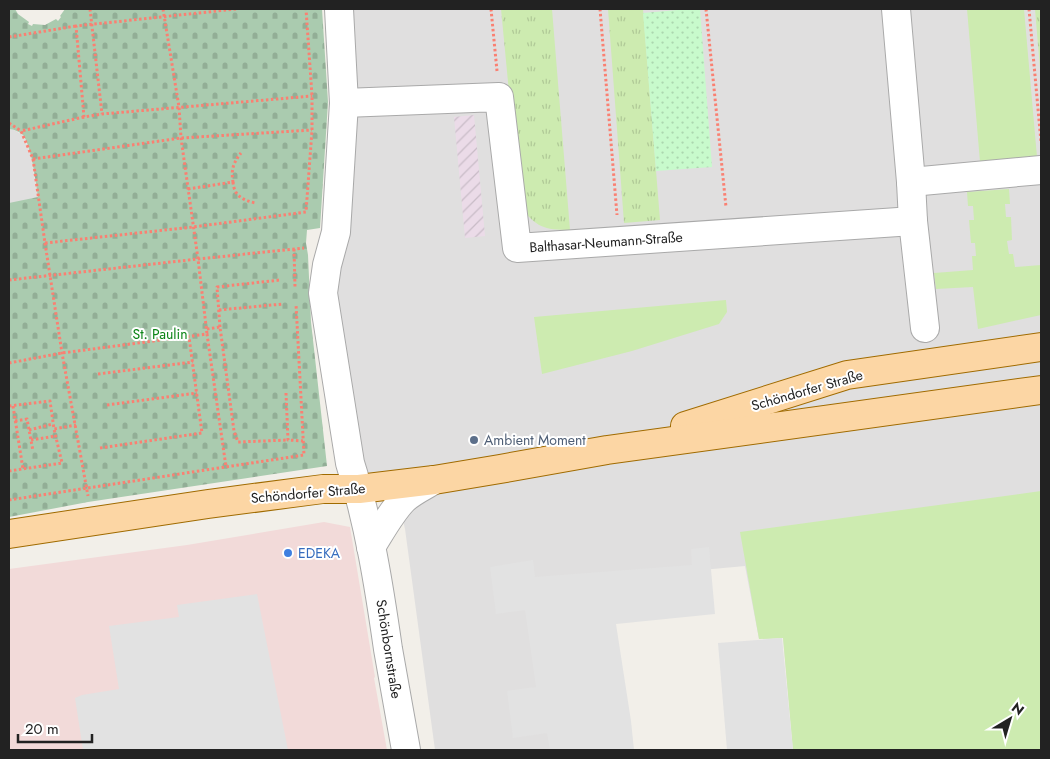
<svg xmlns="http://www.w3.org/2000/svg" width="1050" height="759" viewBox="0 0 1050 759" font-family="Jost,sans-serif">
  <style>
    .residential { fill: #e0dfdf }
    .commercial { fill: #f2dad9 }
    .industrial { fill: url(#industrial-furrows) }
    .grass { fill: url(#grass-tufts) }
    .cemetery { fill: url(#cemetery-stones) }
    .park { fill: url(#park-dots) }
    .garden { fill: #cdebb0 }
    .parking { fill: #e2e2e2 }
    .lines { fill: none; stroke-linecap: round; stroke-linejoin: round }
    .minor-casing { stroke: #a9a9a9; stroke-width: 30 }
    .major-casing { stroke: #a06b00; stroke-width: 30 }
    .path { stroke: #fa8072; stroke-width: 3; stroke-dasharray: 2.5 2.5; stroke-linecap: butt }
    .minor { stroke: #fff; stroke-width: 28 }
    .major { stroke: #fcd6a4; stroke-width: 28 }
    .service-dot { fill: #5c6f8a; stroke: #fff; stroke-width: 2 }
    .shop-dot { fill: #3f7fe0; stroke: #fff; stroke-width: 2 }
    .labels { text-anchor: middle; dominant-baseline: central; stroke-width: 4; stroke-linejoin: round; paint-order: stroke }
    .street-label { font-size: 14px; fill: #222; stroke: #fff }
    .park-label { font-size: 14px; fill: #0c8416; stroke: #fff }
    .service-label { font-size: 14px; fill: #4e5e75; stroke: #fff; text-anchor: start }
    .shop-label { font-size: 14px; fill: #366cbe; stroke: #fff; text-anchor: start }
  </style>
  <defs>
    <pattern id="industrial-furrows" width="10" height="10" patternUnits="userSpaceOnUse" patternTransform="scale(1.25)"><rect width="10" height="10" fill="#ebdbe8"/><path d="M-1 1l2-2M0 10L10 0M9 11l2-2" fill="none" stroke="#c9bcc7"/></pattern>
    <pattern id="grass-tufts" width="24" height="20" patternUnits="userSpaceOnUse" patternTransform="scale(1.25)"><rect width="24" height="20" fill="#cdebb0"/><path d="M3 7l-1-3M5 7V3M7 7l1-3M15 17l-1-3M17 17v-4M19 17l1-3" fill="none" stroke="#b0c997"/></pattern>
    <pattern id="cemetery-stones" width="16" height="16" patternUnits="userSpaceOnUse" patternTransform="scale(1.25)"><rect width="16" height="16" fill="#aacbaf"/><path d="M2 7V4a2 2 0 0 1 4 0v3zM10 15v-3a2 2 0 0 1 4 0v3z" fill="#92ae96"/></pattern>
    <pattern id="park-dots" width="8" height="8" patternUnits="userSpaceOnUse" patternTransform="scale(1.25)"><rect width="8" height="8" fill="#c8facc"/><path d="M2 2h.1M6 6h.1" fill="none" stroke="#acd6af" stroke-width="1.8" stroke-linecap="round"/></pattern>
  </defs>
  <rect width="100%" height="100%" fill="#f2efe9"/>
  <g class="residential">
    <polygon points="339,9 1041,9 1041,750 793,750 783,638 759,639 745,566 551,584 576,750 435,750 405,529 395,485 350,463 327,265"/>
    <polygon points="9,129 12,129 23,135 30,152 38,197 9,206"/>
  </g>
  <polygon class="commercial" points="324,522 350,527 375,677 374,678 387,750 9,750 9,569 187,545"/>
  <polygon class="industrial" points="474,115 485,236 465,238 454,117"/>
  <g class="grass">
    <path d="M501 9H552L570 230C543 230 537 227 520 207Z"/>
    <polygon points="608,9 643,9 660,220 624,223"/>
    <polygon points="1035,9 1041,9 1041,81"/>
  </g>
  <path class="cemetery" d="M9 9H15L18 14 29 22 28 24 32 26 33 24 45 25 56 19 58 21 61 17 60 16 65 9H322L328 102 320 228 307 230 306 243 308 255 311 322 327 466 88 502 9 517V203L38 197C36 183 31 145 23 135 20 132 13 129 9 129Z"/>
  <polygon class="park" points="689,9 700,9 712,167 656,171 643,13"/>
  <g class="garden">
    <polygon points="967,9 1024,9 1037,157 980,162"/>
    <polygon points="1009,189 1010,204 1005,204 1006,217 1011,217 1012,240 1007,241 1009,254 1013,254 1015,267 1041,265 1041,315 978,329 973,287 936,289 934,273 973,270 972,256 976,256 975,243 971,243 969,220 974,220 973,206 968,206 967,192"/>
    <polygon points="726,300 727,312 719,324 632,351 542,374 534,317"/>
    <polygon points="1041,491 1041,750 793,750 783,638 759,639 740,532"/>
  </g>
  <g class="parking">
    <polygon points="709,547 715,614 616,624 631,721 634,750 550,750 547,733 513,738 507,691 536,687 525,610 496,614 490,567 533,560 535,577 692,565 691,549"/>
    <polygon points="257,594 288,750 83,750 75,698 82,695 119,689 109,626 179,617 177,605"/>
    <polygon points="782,638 793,750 727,750 718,643"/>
  </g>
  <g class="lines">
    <defs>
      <g id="minor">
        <path d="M339 9 344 103 336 232 327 265 323 293 350 463C369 523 379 586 388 649 394 683 400 716 406 750"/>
        <polyline points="896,9 911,182 913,221 925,328"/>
        <polyline points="344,103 499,97 517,248 913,221"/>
        <polyline points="911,182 1041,170"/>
        <path d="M371 547C381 531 391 512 404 499 413 491 424 486 434 480"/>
      </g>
      <g id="major">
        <polyline points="685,426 847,375 1041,347"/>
        <polyline points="9,534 208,504 323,489 359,489 434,480 500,469 607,450 1041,390"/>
      </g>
    </defs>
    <use href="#minor" class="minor-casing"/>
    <use href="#major" class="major-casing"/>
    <g class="path">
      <polyline points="90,9 102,114"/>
      <polyline points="163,9 179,107 181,138 198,259 207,334"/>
      <polyline points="236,9 76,26 84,117 102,114 312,96"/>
      <polyline points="491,9 497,71"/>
      <polyline points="600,9 617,215"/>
      <polyline points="706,9 726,207"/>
      <polyline points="1029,9 1041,142"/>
      <polyline points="9,37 76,26"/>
      <polyline points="84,117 21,131 33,159 45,243 193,227 306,212 312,130 312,96 306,9"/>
      <polyline points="9,123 21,131"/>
      <polyline points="33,159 181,138 312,130"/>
      <path d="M233 182C234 196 243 200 255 203"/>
      <path d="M188 189 233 182C231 170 233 163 241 153"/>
      <polyline points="45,243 62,353 88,496"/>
      <polyline points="294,249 295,288"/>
      <polyline points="9,280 198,259 304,248"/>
      <polyline points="219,310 283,304"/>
      <polyline points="220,327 217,287 280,280"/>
      <polyline points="207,329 220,327 234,431 238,442 288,440"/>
      <polyline points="9,363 62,353 207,334 226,467"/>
      <polyline points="98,374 193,362"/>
      <polyline points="286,393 288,440 303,441"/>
      <polyline points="107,405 197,393"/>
      <polyline points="9,406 50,401 54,429 76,425"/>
      <polyline points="13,406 23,469"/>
      <polyline points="15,421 27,419 33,451"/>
      <polyline points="29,430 53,424"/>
      <polyline points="31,440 56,436"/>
      <polyline points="100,448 202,433 189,337"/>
      <polyline points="9,471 62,463 54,429"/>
      <polyline points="9,500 304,455 296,304"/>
    </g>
    <use href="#minor" class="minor"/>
    <use href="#major" class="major"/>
  </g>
  <circle class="service-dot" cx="474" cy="440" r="5"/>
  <circle class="shop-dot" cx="288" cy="553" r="5"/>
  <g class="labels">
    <g class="street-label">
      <text transform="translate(606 242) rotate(-4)">Balthasar-Neumann-Straße</text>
      <text transform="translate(807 390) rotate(-16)">Schöndorfer Straße</text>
      <text transform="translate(308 493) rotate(-5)">Schöndorfer Straße</text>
      <text transform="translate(389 649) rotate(81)">Schönbornstraße</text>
    </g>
    <g class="park-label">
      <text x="160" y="334">St. Paulin</text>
    </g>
    <g class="service-label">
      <text x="484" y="440">Ambient Moment</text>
    </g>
    <g class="shop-label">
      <text x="298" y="553">EDEKA</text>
    </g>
  </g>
  <rect width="1050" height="759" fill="none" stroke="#222222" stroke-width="20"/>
  <g transform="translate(1010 719) rotate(38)" stroke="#ffffff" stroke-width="4" paint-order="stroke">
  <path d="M0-4L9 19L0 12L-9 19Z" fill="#222222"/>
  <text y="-8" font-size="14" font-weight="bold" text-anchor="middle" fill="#222222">N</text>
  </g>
  <path d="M18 734v8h74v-8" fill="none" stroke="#222222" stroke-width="2.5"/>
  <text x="25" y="734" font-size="15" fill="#222222" stroke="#ffffff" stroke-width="4" paint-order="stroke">20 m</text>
</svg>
